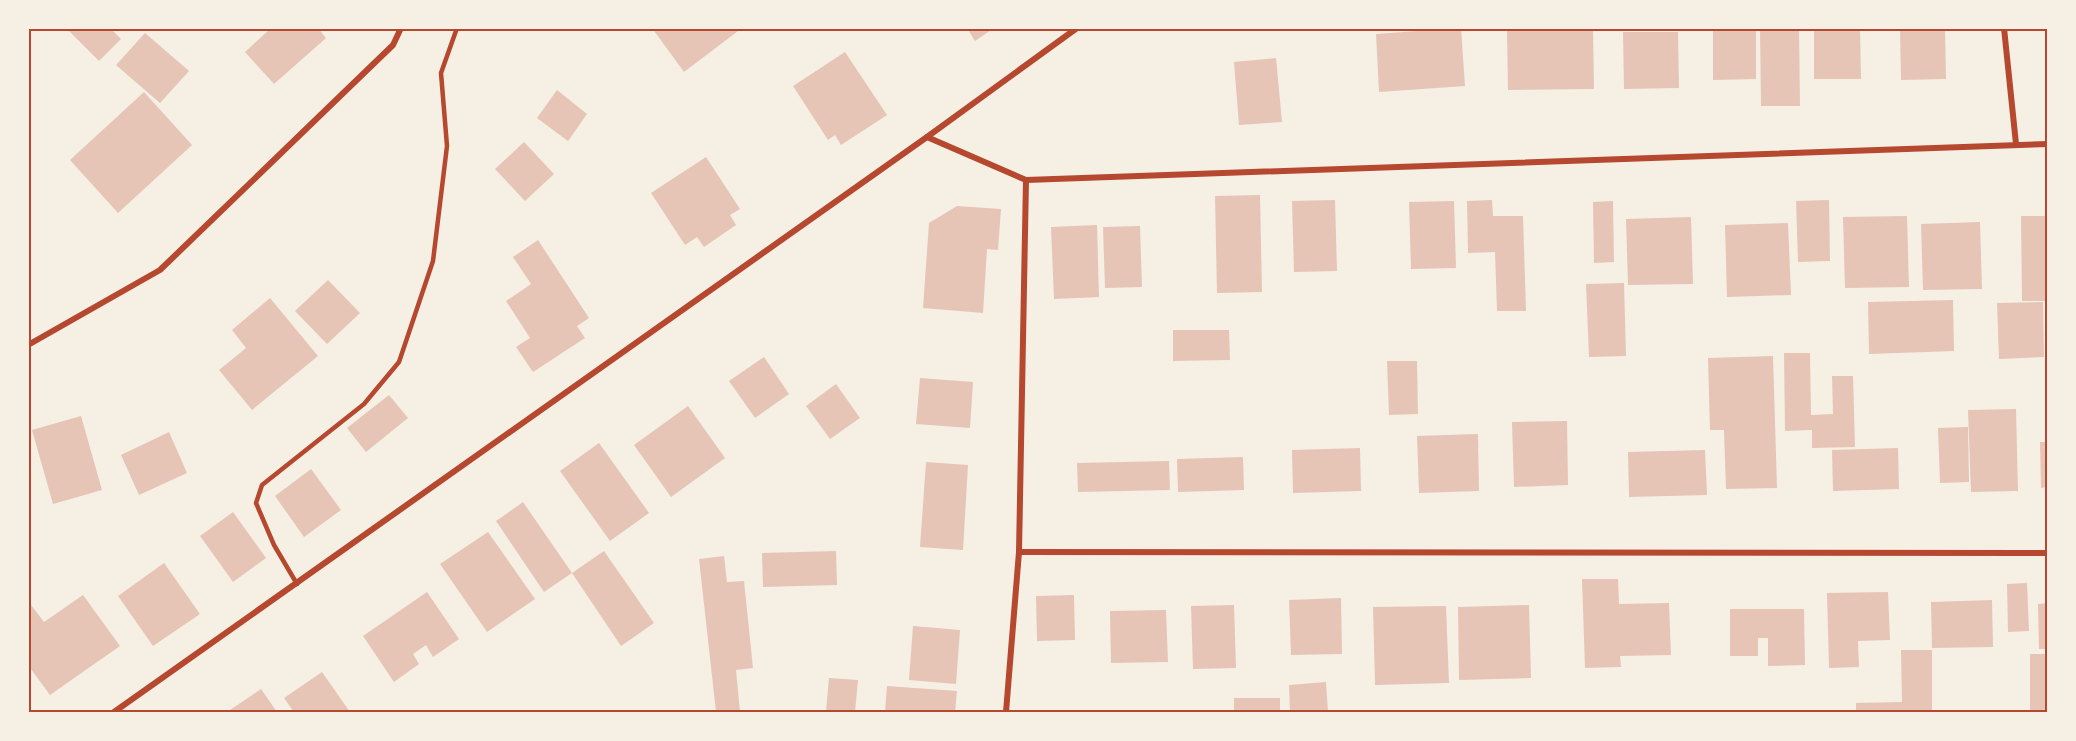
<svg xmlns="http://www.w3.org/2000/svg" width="2076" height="741" viewBox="0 0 2076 741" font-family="Merriweather,serif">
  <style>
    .building { fill: #e6c5b7 }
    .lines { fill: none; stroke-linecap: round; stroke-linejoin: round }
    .service { stroke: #b5482f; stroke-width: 4.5 }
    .minor { stroke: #b5482f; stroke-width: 6 }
    .neatline { fill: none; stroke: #b5482f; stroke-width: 2 }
  </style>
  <rect width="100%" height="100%" fill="#f6efe4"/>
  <g class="building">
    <polygon points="66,28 110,28 121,39 99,61"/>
    <polygon points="271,28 318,28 326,38 274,84 245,52"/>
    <polygon points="652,28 742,28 684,72"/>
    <polygon points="967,28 994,28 975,41"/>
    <polygon points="1459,28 1461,28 1465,86 1379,92 1376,34"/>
    <polygon points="1713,28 1756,28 1756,79 1713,80"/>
    <polygon points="1760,28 1799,28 1800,106 1761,106"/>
    <polygon points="1814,28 1860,28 1861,79 1814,79"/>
    <polygon points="1900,28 1945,28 1946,79 1901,80"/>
    <polygon points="1593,29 1594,89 1508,90 1507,30"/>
    <polygon points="1623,32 1678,32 1679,88 1624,89"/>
    <polygon points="145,33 189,71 160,103 116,65"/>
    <polygon points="845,52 887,115 841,145 835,135 828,140 793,86"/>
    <polygon points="1276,58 1282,122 1239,125 1234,62"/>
    <polygon points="557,90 587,114 568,141 537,118"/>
    <polygon points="144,92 192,145 118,213 70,160"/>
    <polygon points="524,142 554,174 525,201 495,169"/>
    <polygon points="706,157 740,209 730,215 736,225 704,247 697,237 685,245 651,193"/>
    <polygon points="1260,195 1262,292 1217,293 1215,196"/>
    <polygon points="1335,200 1337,271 1294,272 1292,201"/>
    <polygon points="1492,200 1493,216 1523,216 1526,311 1497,311 1495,252 1468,253 1467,201"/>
    <polygon points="1829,200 1830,261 1798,262 1796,201"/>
    <polygon points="1454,201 1456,268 1411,269 1409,202"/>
    <polygon points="1613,201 1614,262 1594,263 1593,202"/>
    <polygon points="957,206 1001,209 998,250 987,249 983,313 923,308 929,223"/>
    <polygon points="1907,216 1909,287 1845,288 1843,217"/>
    <polygon points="2021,216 2048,216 2048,301 2022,301"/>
    <polygon points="1691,217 1693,284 1628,285 1626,219"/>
    <polygon points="1980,222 1982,289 1923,290 1921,224"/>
    <polygon points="1788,223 1791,295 1727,297 1725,225"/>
    <polygon points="1097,225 1099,297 1054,299 1051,227"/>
    <polygon points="1140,226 1142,287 1105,288 1103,227"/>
    <polygon points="538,240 589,318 577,326 585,338 533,372 516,347 530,338 506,301 531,284 513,257"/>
    <polygon points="328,280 360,313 327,344 295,311"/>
    <polygon points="1624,283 1626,356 1589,357 1586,284"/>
    <polygon points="270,298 318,356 252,410 219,370 246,348 232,330"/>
    <polygon points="1953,300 1954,351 1869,354 1868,302"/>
    <polygon points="2043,302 2044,357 1999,359 1997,303"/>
    <polygon points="1173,330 1229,330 1230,360 1173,361"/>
    <polygon points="1784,353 1810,353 1811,415 1833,414 1832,376 1853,376 1855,447 1812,448 1812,430 1785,431"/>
    <polygon points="1773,356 1777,488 1726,489 1724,430 1710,430 1708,358"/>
    <polygon points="764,357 789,394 755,418 729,381"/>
    <polygon points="1387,361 1417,361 1418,414 1389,415"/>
    <polygon points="920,378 973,382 970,428 916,424"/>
    <polygon points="836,384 860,418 830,439 806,406"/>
    <polygon points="389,395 408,418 366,452 347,428"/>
    <polygon points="688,406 725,458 671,497 634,445"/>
    <polygon points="2016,409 2018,491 1971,492 1968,410"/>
    <polygon points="81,416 102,490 53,504 32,430"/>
    <polygon points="1567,421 1568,485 1514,487 1512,422"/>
    <polygon points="1968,427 1969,482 1940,483 1938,428"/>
    <polygon points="169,432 187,473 139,495 121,455"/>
    <polygon points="1478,434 1479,491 1419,493 1417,436"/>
    <polygon points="2040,442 2048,442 2048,487 2041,488"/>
    <polygon points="599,443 649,513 610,541 560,471"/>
    <polygon points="1360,448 1361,491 1293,493 1292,450"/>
    <polygon points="1898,448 1899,489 1833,491 1832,450"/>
    <polygon points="1705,450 1707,495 1629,497 1628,452"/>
    <polygon points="1243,457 1244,490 1178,492 1177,459"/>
    <polygon points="1169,461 1170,490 1078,492 1077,463"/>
    <polygon points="926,462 968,465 963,550 920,547"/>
    <polygon points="311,469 341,510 304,537 275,496"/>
    <polygon points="523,502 572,573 544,592 496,521"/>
    <polygon points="233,512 266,558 233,582 200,536"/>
    <polygon points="488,532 535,599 487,632 440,564"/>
    <polygon points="604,551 654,623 621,646 572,573"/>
    <polygon points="836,551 837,585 763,587 762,553"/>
    <polygon points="724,556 727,582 744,581 753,668 736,670 740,712 716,712 699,559"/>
    <polygon points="164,563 200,614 153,646 118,596"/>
    <polygon points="1582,579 1618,579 1619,604 1669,603 1671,655 1620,656 1621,667 1585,668"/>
    <polygon points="2027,583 2029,631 2008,632 2007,584"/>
    <polygon points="427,592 459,639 433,657 426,645 413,654 419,664 394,682 363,636"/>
    <polygon points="1888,592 1890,640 1858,641 1859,667 1829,668 1827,593"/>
    <polygon points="83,595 120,646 50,695 28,665 28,601 44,622"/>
    <polygon points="1074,595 1075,640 1037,641 1036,596"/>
    <polygon points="1341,598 1342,654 1291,655 1289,600"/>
    <polygon points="1992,600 1993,647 1932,648 1931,602"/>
    <polygon points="2048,603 2048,649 2039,649 2038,604"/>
    <polygon points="1234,605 1236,668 1193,669 1191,606"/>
    <polygon points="1529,605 1531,678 1459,680 1458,607"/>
    <polygon points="1446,606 1449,683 1375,685 1373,607"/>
    <polygon points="1730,609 1804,609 1805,665 1768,666 1768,638 1758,638 1758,656 1730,656"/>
    <polygon points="1166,610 1168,662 1111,663 1110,611"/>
    <polygon points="913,626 960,630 956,684 909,680"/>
    <polygon points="1901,650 1932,650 1932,712 1856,712 1856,703 1902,702"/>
    <rect x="2030" y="654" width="18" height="56"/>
    <polygon points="322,672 350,712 294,712 284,698"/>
    <polygon points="829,678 858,680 855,712 826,712"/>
    <polygon points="1326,682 1328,712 1290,712 1289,685"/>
    <polygon points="887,686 957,691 955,712 885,712"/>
    <polygon points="261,689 277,712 227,712"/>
    <rect x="1234" y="698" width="46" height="14"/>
  </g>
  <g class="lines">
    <polyline class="service" points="297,584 274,545 256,503 262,485 364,404 399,362 433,261 447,146 441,73 457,28"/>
    <g class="minor">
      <polyline points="2004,28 2016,144"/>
      <polyline points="927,137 1026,180 2048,144"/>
      <polyline points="28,345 160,270 393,45 401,28"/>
      <polyline points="1019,552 2048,553"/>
      <polyline points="114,712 927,137 1077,28"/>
      <polyline points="1006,712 1019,552 1026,180"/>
    </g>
  </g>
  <rect width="2076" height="741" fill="none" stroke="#f6efe4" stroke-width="60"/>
  <rect x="30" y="30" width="2016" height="681" class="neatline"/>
</svg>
